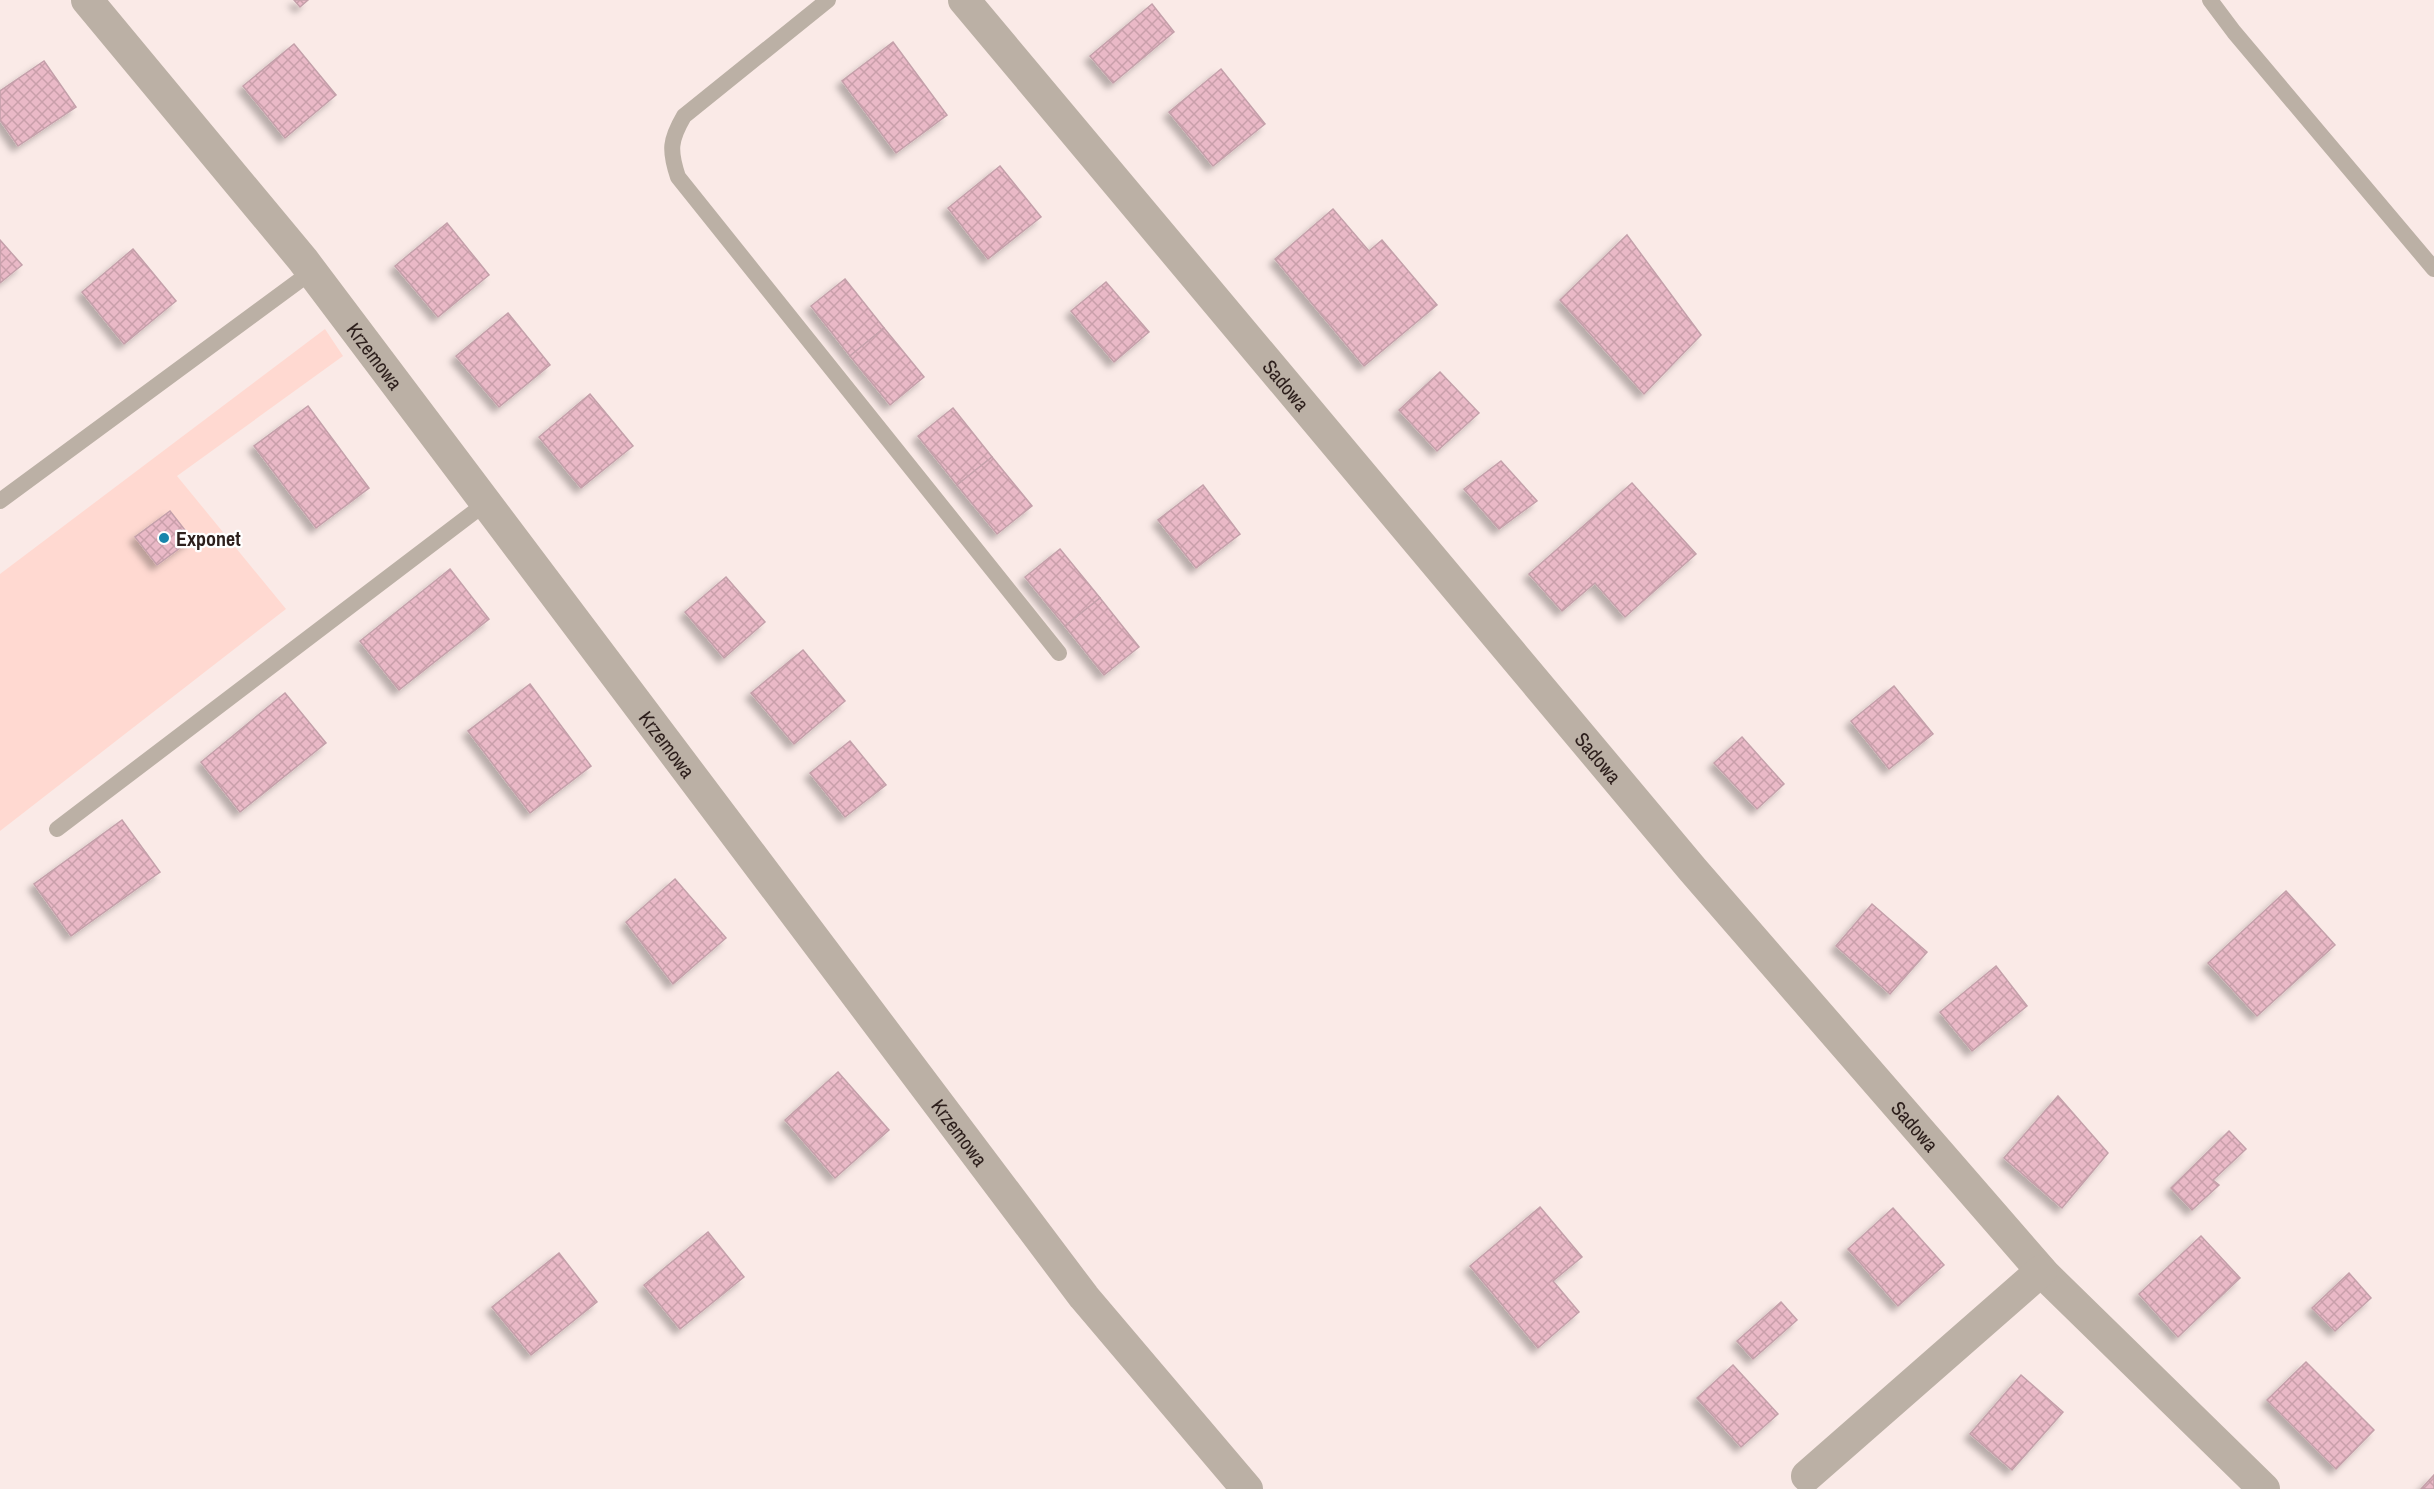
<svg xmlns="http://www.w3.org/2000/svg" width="2434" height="1489" viewBox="0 0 2434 1489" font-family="'Archivo Narrow',sans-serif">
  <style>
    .built { fill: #ffd9d1 }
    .building { fill: url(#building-cross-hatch); stroke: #c4a0aa; stroke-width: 1.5; filter: url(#shadow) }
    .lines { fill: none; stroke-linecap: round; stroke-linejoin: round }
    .lane { stroke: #bbb0a5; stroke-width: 16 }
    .street { stroke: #bbb0a5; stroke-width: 32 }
    .poi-dot { fill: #1885ac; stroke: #fff; stroke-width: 2 }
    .labels { text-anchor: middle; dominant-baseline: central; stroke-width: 4.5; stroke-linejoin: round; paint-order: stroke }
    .street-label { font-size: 20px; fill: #2d1f1c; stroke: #fff }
    .poi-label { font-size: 20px; font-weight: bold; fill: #2d1f1c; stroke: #fff; text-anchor: start }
  </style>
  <defs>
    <pattern id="building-cross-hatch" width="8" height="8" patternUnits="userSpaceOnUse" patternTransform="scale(1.5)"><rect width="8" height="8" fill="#eab9c7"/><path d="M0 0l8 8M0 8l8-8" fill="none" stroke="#c99faa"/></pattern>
    <filter id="shadow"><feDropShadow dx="-5.5" dy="5.5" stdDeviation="3" flood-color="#0004"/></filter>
  </defs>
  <rect width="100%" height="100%" fill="#faeae7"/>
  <polygon class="built" points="325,329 343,356 177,476 286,609 0,831 0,574"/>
  <g class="building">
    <polygon points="294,0 308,0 300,7"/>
    <polygon points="1152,4 1174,32 1113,83 1090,56"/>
    <polygon points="893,42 947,115 896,153 842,81"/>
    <polygon points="294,44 336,95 285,138 243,86"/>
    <polygon points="44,61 76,107 18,146 0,120 0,91"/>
    <polygon points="1221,69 1265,124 1213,166 1169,112"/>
    <polygon points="1000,166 1041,217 988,259 948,208"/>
    <polygon points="1333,209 1369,251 1382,240 1437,305 1364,366 1275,259"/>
    <polygon points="447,223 489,275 438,317 395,266"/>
    <polygon points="1627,235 1701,335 1644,394 1560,300"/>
    <polygon points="0,240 22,265 0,283"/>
    <polygon points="133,249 176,301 124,344 82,292"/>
    <polygon points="845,279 884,328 850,356 811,306"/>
    <polygon points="1106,282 1149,332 1114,362 1071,311"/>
    <polygon points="508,313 550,365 499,407 456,356"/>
    <polygon points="884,328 924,377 890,405 850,356"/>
    <polygon points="1440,372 1479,413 1437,451 1399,410"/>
    <polygon points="590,394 633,446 581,488 539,437"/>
    <polygon points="308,406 369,488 316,528 254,446"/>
    <polygon points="953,408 992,457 957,485 918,436"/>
    <polygon points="992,457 1032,506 997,534 957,485"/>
    <polygon points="1501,461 1537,501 1499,529 1464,489"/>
    <polygon points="1632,483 1696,554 1625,617 1595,583 1562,611 1529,574"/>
    <polygon points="1203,485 1240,534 1196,568 1158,520"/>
    <polygon points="170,511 192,539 157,565 135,537"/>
    <polygon points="1060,549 1100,598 1065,626 1025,577"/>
    <polygon points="450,569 489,619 399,690 360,641"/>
    <polygon points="726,577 765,622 724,658 685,612"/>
    <polygon points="1100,598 1139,647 1104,675 1065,626"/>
    <polygon points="803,650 845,701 794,744 751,693"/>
    <polygon points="530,684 591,766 530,813 468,731"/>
    <polygon points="1894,686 1933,734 1889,769 1851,721"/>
    <polygon points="285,693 326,743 240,812 201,762"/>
    <polygon points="1742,737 1784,784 1757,809 1714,763"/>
    <polygon points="850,741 886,785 845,817 810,773"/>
    <polygon points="122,820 160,872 71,936 34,884"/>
    <polygon points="675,879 726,938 673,984 626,922"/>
    <polygon points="2286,891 2335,945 2257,1016 2208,963"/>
    <polygon points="1872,904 1927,952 1890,994 1836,946"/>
    <polygon points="1996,966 2027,1006 1972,1051 1940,1012"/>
    <polygon points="838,1072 889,1130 835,1178 785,1120"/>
    <polygon points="2058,1096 2108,1153 2062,1208 2004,1158"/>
    <polygon points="2229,1131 2246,1149 2213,1180 2219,1185 2192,1210 2171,1188"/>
    <polygon points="1540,1207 1582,1257 1553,1281 1579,1312 1538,1348 1470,1266"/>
    <polygon points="1893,1208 1944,1265 1898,1306 1848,1249"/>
    <polygon points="708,1232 744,1277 680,1329 644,1285"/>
    <polygon points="2201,1236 2240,1278 2178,1337 2139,1294"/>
    <polygon points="559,1253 597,1302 531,1355 492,1307"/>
    <polygon points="2349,1273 2371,1298 2335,1331 2312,1308"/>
    <polygon points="1781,1302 1797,1320 1753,1359 1737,1341"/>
    <polygon points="2306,1362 2374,1430 2336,1469 2267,1400"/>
    <polygon points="1733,1365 1778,1414 1741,1447 1697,1398"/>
    <polygon points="2021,1375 2063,1412 2012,1470 1970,1434"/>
    <polygon points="2434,1475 2434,1489 2421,1489"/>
  </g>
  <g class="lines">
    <g class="lane">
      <path d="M828 0 684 116C670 140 669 150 678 177L1059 653"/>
      <polyline points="2210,0 2234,32 2434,269"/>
      <polyline points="0,501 311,272"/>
      <polyline points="57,829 486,503"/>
    </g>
    <g class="street">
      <path id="s1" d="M87 0 303 260 1084 1297 1247 1489"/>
      <path id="s2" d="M964 0 1693 870 2045 1275 2264 1489"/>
      <polyline points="1807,1476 2041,1271"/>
    </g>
  </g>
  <circle class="poi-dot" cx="164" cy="538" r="6"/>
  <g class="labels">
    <g class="street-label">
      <text stroke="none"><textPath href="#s1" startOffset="458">Krzemowa</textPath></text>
      <text stroke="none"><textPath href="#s2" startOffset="502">Sadowa</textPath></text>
      <text stroke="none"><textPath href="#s1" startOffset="944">Krzemowa</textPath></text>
      <text stroke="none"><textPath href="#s2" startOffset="988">Sadowa</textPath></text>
      <text stroke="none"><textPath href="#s2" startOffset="1474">Sadowa</textPath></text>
      <text stroke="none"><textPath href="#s1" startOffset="1430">Krzemowa</textPath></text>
    </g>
    <g class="poi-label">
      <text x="176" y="538">Exponet</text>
    </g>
  </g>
</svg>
